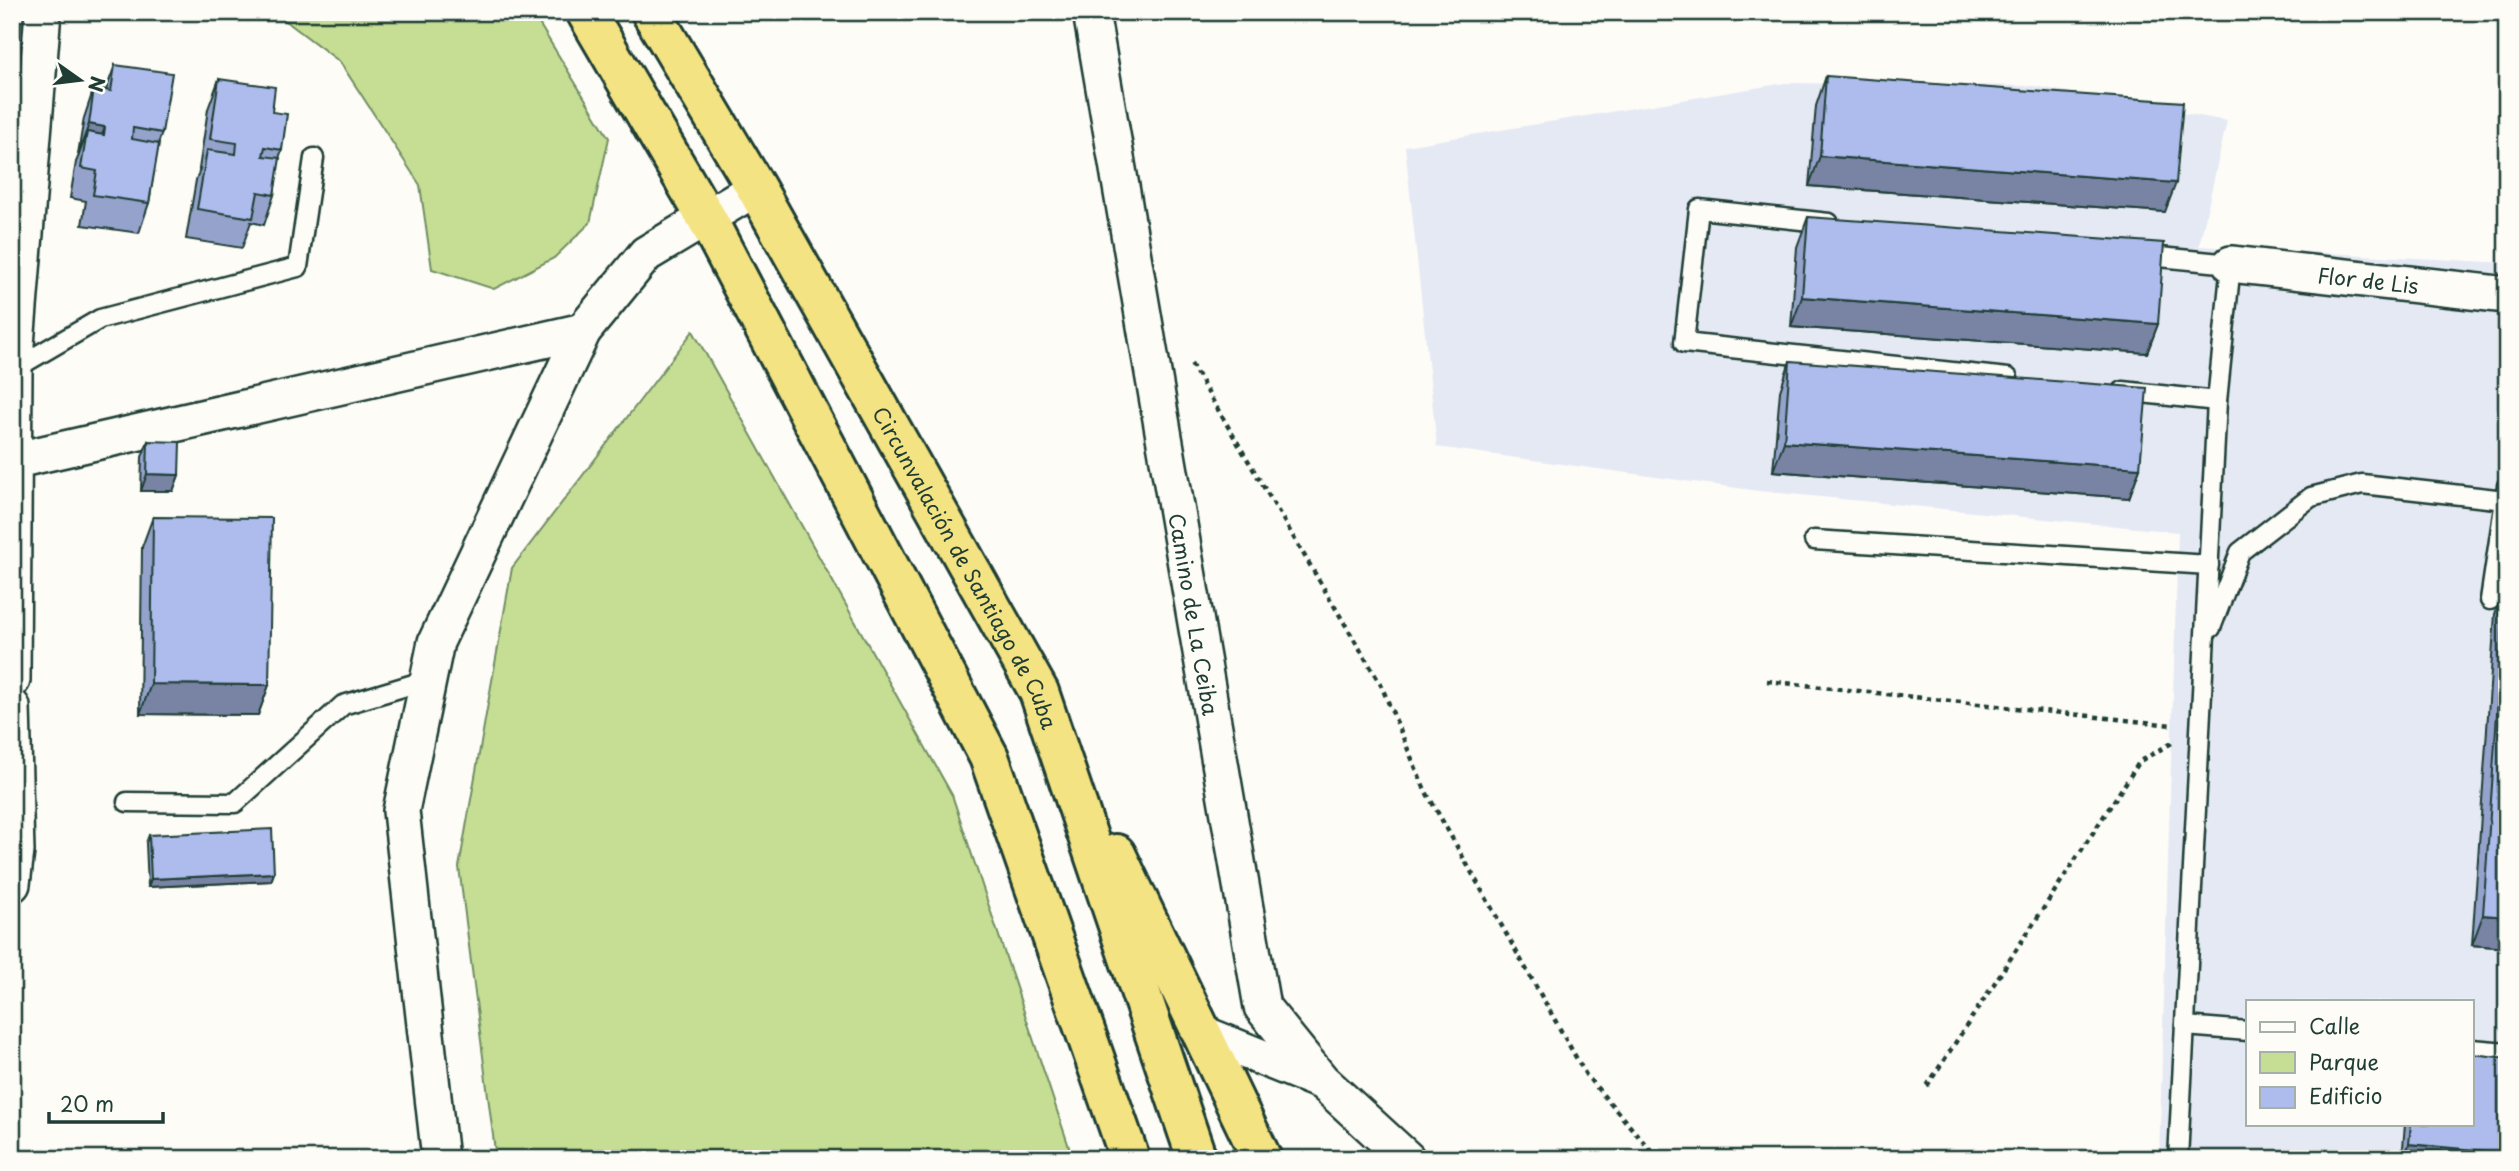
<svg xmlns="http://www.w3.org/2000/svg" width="2519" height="1171" viewBox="0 0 2519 1171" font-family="'Playpen Sans',sans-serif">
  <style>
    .built { fill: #e5e9f4; fill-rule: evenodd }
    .green { fill: #c5de94; stroke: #728e64; stroke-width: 2 }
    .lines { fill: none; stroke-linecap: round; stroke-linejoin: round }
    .lane-casing { stroke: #1f3d34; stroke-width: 23 }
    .street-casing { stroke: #1f3d34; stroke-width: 40 }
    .highway-casing { stroke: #1f3d34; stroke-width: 44 }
    .path { stroke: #1f3d34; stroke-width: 4.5; stroke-dasharray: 5 5; stroke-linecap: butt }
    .lane { stroke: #fdfcf7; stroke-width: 18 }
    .street { stroke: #fdfcf7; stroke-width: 35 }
    .highway { stroke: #f4e382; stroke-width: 38 }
    .wall { fill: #95a2cb; stroke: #1f3d34; stroke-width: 2 }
    .shaded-wall { fill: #7984a5; stroke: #1f3d34; stroke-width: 2 }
    .building { fill: #adbcec; stroke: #1f3d34; stroke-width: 2 }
    .labels { text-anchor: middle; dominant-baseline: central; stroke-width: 7; stroke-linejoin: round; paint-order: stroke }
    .street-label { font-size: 21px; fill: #1f3d34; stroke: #fdfcf7 }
  </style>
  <rect width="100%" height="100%" fill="#fdfcf7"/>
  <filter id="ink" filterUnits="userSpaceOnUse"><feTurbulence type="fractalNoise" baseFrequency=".0143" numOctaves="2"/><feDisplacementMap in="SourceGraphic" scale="14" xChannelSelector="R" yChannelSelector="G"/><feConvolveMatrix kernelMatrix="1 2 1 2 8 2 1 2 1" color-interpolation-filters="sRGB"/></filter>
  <g filter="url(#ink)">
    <path class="built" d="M1785 83 2034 86 2227 121 2199 246 2507 263V1159H2159L2178 532 1759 491 1437 447 1405 146ZM2248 1001H2472V1124H2248Z"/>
    <g class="green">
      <polygon points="274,12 532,12 609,138 590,223 554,258 494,289 432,269 420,185 340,62"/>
      <polygon points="693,331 952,795 1073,1159 496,1159 459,867 512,568"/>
    </g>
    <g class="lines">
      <defs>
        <g id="lane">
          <polyline points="1829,223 1699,209 1684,343 2008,378"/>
          <polyline points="2139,255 2231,264 2217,401 2178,1159"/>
          <polyline points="14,369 100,319 298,267 314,158"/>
          <polyline points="2123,391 2217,401"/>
          <polyline points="1814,540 2209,565"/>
          <polyline points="2490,600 2505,500"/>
          <polyline points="2211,628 2240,552 2311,497 2362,484 2505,500 2507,486"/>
          <polyline points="127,802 235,803 343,705 430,679"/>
          <polyline points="2185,1026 2248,1031"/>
          <polyline points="2472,1049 2507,1052"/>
        </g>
        <g id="street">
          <path id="s1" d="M1091 12 1262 1007 1322 1081 1407 1159"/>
          <path id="s2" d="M2231 264 2507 295"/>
          <polyline points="12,461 583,331"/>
          <polyline points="12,680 14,369 43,12"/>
          <polyline points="12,707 16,851 12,884"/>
          <polyline points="1201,1033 1318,1080"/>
          <polyline points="440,1159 401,811 436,642 583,331 646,254 756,188"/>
        </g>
        <g id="highway">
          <polyline points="586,12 707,219 989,757 1130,1159"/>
          <path id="s3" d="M651 12 756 188 1039 692 1197 1159"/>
          <polyline points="1116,854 1262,1159"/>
        </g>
      </defs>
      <use href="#lane" class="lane-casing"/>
      <use href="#street" class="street-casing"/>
      <use href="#highway" class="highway-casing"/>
      <g class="path">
        <polyline points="1191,364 1381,685 1425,790 1586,1075 1658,1159"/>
        <polyline points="1767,681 2172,725"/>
        <polyline points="1927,1086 2140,761 2172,743"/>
      </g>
      <use href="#lane" class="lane"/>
      <use href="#street" class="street"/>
      <use href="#highway" class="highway"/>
    </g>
    <g class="wall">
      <polygon points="115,65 162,133 158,144 149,203 139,233 82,225 86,201 70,198 76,162 79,155 78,154 84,118 94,88 106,90"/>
      <polygon points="1826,76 2165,212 1809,186 1816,106"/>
      <polygon points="219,79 272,112 282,150 279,158 274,195 264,225 251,222 242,248 186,239 196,180 200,169 199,169 208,109"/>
      <polygon points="1808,217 2158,324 2147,353 1791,327 1797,247"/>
      <polygon points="1790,361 2140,468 2129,498 1773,471 1780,391"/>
      <polygon points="148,441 179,475 173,491 141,491 142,457"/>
      <polygon points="153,517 269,685 258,715 140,714 142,547"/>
      <polygon points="2506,584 2507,948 2472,945 2495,614"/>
      <polygon points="149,835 274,873 271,881 148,887 146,843"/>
      <polygon points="2405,1124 2472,1124 2507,1159 2402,1159"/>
    </g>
    <g class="shaded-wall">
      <polygon points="89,124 105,127 94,157 87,132 79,155 78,154"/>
      <polygon points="1820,156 2176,183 2165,212 1809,186"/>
      <polygon points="1802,297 2158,324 2147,353 1791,327"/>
      <polygon points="1784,442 2140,468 2129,498 1773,471"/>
      <polygon points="147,474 179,475 173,491 141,491"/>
      <polygon points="151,684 269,685 258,715 140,714"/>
      <polygon points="274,873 271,881 148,887 151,879"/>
      <polygon points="2483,915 2507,917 2507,948 2472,945"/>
      <polygon points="2409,1144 2507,1153 2507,1159 2404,1159"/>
    </g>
    <g class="building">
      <polygon points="12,12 20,12 12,46"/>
      <polygon points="115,65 172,73 162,133 133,128 132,139 159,144 149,203 93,195 97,171 81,168 87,132 104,135 105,127 89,124 94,88 111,91"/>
      <polygon points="1826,76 2183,102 2176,183 1820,156"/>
      <polygon points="219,79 275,87 272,112 287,114 282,150 265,147 263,156 280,158 274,195 258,192 253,218 197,209 207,150 236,154 237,143 210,139"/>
      <polygon points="1808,217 2164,243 2158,324 1802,297"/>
      <polygon points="1790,361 2147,388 2140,468 1784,442"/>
      <polygon points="148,441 180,442 179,475 147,474"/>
      <polygon points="153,517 272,518 269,685 151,684"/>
      <polygon points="2506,584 2507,584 2507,917 2483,915"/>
      <polygon points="272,829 274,873 151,879 149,835"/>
      <polygon points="2472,1054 2507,1058 2507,1153 2409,1144 2411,1124 2472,1124"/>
    </g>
  </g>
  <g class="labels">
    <g class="street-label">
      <text stroke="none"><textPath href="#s2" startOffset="138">Flor de Lis</textPath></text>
      <text stroke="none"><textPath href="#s3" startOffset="639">Circunvalación de Santiago de Cuba</textPath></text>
      <text stroke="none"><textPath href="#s1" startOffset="611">Camino de La Ceiba</textPath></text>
    </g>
  </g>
  <rect width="2519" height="1171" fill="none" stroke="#fdfcf7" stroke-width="42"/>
  <rect x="21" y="21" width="2477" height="1129" fill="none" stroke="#1f3d34" stroke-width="2.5" filter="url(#ink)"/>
  <rect x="2246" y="1000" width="228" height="126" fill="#fdfcf7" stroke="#a4b0a9" stroke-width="2"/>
  <rect x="2260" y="1022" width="35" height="10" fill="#fdfcf7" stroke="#a4b0a9" stroke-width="2"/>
  <text x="2309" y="1034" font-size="21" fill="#1f3d34">Calle</text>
  <rect x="2260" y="1052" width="35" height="21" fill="#c5de94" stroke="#a4b0a9" stroke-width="2"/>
  <text x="2309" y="1070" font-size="21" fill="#1f3d34">Parque</text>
  <rect x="2260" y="1087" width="35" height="21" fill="#adbcec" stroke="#a4b0a9" stroke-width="2"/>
  <text x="2309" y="1104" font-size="21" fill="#1f3d34">Edificio</text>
  <g transform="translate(80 80) rotate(104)" stroke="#fdfcf7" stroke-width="5" paint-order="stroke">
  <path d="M0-5L12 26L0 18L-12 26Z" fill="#1f3d34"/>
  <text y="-10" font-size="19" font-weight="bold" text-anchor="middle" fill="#1f3d34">N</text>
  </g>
  <path d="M49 1112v10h114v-10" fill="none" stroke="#1f3d34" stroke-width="3.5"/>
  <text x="60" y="1112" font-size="21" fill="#1f3d34" stroke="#fdfcf7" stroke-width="5" paint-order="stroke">20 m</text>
</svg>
